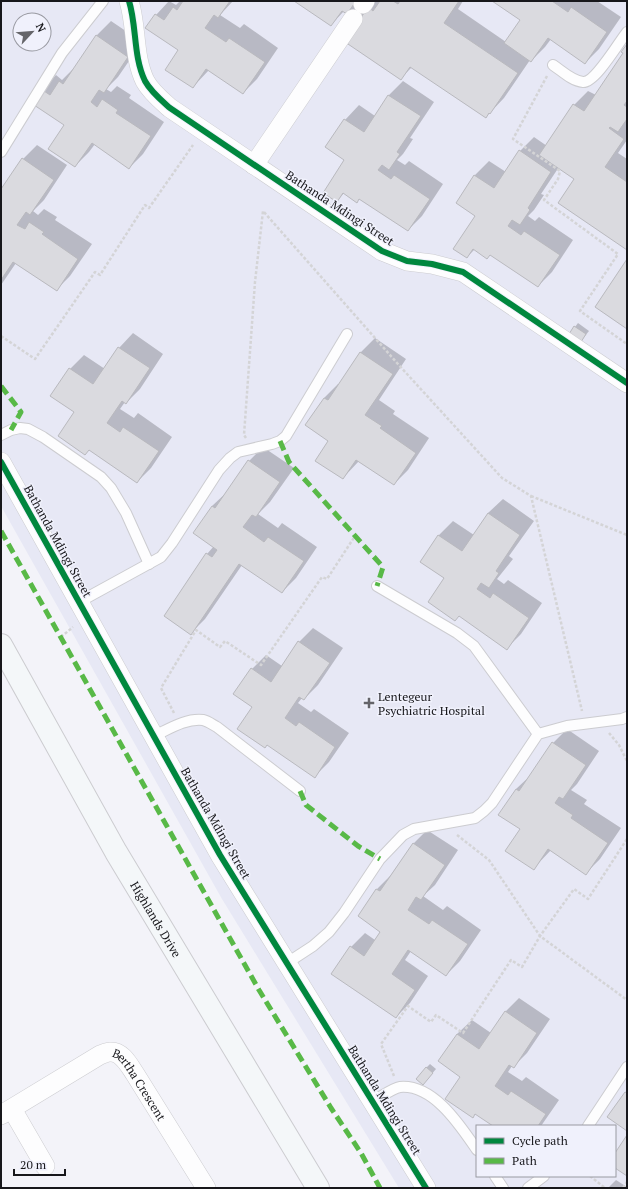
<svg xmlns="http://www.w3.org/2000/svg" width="628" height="1189" viewBox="0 0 628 1189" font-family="'PT Serif',serif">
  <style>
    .built { fill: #e7e8f5; fill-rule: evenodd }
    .shadow { fill: #0003 }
    .building { fill: #dadadf; stroke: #b9b9be }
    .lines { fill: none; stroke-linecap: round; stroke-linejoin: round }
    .lane-casing { stroke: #ccccd0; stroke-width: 12 }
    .street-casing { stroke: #ccccd0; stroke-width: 20 }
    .secondary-casing { stroke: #ccccd0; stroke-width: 24 }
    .path { stroke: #d4d4d6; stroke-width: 2.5; stroke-dasharray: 3 2; stroke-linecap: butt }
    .lane { stroke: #fdfdfe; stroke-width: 10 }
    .street { stroke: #fdfdfe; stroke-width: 19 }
    .secondary { stroke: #f4f7f9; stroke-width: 22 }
    .quiet { stroke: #58b947; stroke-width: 5; stroke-dasharray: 10 5; stroke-linecap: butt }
    .cycleway-casing { stroke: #f0f1fc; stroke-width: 8 }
    .cycleway { stroke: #00873e; stroke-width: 6 }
    .poi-dot { fill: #646469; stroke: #f0f1fc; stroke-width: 1.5 }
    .labels { text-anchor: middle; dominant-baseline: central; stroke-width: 3; stroke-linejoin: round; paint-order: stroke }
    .street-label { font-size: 12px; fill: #17171b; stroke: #f0f1fc }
    .poi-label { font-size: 12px; fill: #17171b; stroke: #f0f1fc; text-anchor: start }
  </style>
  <rect width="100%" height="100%" fill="#f3f3f9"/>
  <path class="built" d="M1 1H627V1188H399L222 899 1 506ZM20 20H44V44H20ZM477 1126H615V1176H477Z"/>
  <g class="shadow">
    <polygon points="169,1 176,5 180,1 233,1 220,15 240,28 244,24 278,48 257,79 243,93 209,70 193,87 180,50 156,15"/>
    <polygon points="296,1 372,5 376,1 463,1 458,9 506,42 521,19 494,1 597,1 621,17 599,49 585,63 551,39 545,47 531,61 530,60 504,98 486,117 412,67 401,78 360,22 344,11 331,25"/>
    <polygon points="111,21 142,42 118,77 106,89 111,92 117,86 131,95 129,98 164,122 143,154 129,168 95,144 89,152 75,166 65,125 41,90 56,75 62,80 74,68 75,68 97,35"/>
    <polygon points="627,45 627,140 618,153 627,159 627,249 576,178 559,167 541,194 544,195 534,210 528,216 535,221 539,217 573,240 552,272 538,286 490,254 475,249 467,257 476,216 457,203 475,175 489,161 506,172 520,151 534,137 547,146 574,105 588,91 596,95 624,53"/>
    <polygon points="403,81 434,102 410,138 413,139 403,154 397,160 405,165 409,161 443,184 422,216 408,230 360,198 357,201 344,193 337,201 346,160 345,120 359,105 375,116 389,95"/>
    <polygon points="37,145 67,165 44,200 33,211 38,215 44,209 57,217 55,220 92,244 70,276 56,290 16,263 1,285 1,191 23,159"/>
    <polygon points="578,323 589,331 581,341 575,327"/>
    <polygon points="133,333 163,354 140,389 126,403 125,402 120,409 134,418 138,413 172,437 151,468 137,482 76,412 70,369 84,355 105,369 119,348"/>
    <polygon points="375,338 406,359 379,400 395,411 393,414 429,438 408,470 394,484 359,461 343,478 330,441 324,398 338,384 339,385 361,352"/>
    <polygon points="263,447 294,468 270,502 258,514 278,528 282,523 317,547 296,578 282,592 242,565 205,619 191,633 207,554 214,546 212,506 227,492 249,461"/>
    <polygon points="503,499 534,521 509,556 513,559 497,579 504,584 508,580 542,603 521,634 507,648 445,578 421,562 439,535 453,521 474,535 488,513"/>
    <polygon points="313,628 343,648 318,685 304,699 302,698 298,703 311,712 314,709 349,733 329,762 315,776 254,707 252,669 266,655 282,666 299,642"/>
    <polygon points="567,729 599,751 577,784 571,790 587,800 584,804 621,828 600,859 586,873 551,850 533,869 521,829 516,789 531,775 553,743"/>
    <polygon points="427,830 458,850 435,885 423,896 443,910 447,906 481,930 460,961 446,975 411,951 405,960 428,976 410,1003 396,1017 351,947 365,933 375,940 381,931 359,916 377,889 391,875 413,844"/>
    <polygon points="519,998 550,1019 527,1053 513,1067 512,1066 508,1072 522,1081 526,1077 559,1100 541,1126 495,1126 476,1113 473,1117 461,1076 457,1034 472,1020 491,1033 505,1012"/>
    <polygon points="430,1064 436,1069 426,1081 426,1068"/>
    <polygon points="616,1180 627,1187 627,1188 608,1188"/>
  </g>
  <g class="building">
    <polygon points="183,1 230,1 218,18 214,15 205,28 226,42 229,38 265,62 243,94 206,69 193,88 165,70 178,50 145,28 155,14 164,20 173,7 177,10"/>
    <polygon points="294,1 356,1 347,14 342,11 331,26"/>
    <polygon points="380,1 393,1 398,4 400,1 459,1 444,23 518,73 490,114 489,113 486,118 410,67 401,80 345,42 368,7 373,11"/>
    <polygon points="492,1 552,1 568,12 571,7 607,32 585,64 548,38 531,62 504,43 520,20"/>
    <polygon points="96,35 128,57 104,93 99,90 91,102 97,107 102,99 118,110 116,113 151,136 129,169 92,143 75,167 48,149 64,125 31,103 41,89 50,95 59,81 63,84"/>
    <polygon points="627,44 627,101 624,105 627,107 627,119 618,132 610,127 609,128 624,139 605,167 627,182 627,250 558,203 574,179 539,155 573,104 584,111 623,53 621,52"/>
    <polygon points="388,95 421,116 397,152 400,154 389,170 382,165 378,170 391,179 394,175 430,199 408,231 359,199 357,203 343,193 337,202 323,193 344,160 325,147 344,119 364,132"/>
    <polygon points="519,150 551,172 528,208 530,210 520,225 512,220 508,226 521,235 524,231 560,255 538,287 490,255 487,259 473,249 467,258 453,249 475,216 456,203 474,175 494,188"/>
    <polygon points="22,158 54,180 30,215 26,212 17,225 25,229 29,222 44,232 42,234 78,259 57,291 13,262 1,280 1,189"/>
    <polygon points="627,259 627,329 595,307"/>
    <polygon points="574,326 586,334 581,342 569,334"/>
    <polygon points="118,347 150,368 126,404 122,401 107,423 120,432 123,427 159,451 137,483 89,450 85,455 58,436 74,412 50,396 69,368 93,384"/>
    <polygon points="360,352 393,374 365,415 382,426 380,428 416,453 394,485 356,460 343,479 315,461 328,441 305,425 324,398 328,400"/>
    <polygon points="248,460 280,482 256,517 252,515 243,527 264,542 268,537 304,561 282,593 239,564 191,635 164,616 206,553 212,557 217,550 193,533 212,506 215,508"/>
    <polygon points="488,513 520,535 496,571 499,573 489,588 481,583 477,589 490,598 493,593 529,618 507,650 459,616 455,621 428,602 444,578 420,562 438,535 462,551"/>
    <polygon points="298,641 330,663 304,700 299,697 285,718 296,726 299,722 335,747 315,778 267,745 265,748 237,729 252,707 233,694 251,668 271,682"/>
    <polygon points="552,742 586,765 563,799 559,797 555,803 573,815 571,818 608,843 586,875 548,849 534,870 505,851 520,829 498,815 516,789 519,791"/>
    <polygon points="413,843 445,865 421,900 416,897 408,910 429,924 432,920 468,944 446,976 408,950 392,974 415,990 396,1018 331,974 350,946 364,956 380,932 358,916 376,889 380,891"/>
    <polygon points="505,1011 537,1033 514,1068 509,1065 495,1086 508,1095 511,1091 546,1114 538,1126 493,1126 475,1114 473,1118 445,1099 460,1077 438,1061 457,1034 479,1049"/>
    <polygon points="426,1067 433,1073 423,1085 416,1079"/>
    <polygon points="625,1092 627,1093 627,1131 607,1117"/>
    <polygon points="627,1135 627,1176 615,1168 615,1153"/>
  </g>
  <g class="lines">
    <defs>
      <g id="lane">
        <path d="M553 65C562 71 572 81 583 82 595 83 619 42 627 32"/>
        <polyline points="1,152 62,53 103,1"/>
        <polyline points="1,435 11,430 20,428 28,429 43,437 101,477 111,488 126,513 149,564"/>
        <polyline points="377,586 457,633 474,646 538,734"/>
        <polyline points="79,602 161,557 172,543 219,470 230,458 238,452 272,444 280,441 286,436 347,334"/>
        <path d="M154 736C169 729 186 718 203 720 208 721 213 725 217 727L300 791"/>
        <polyline points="287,963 313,946 329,932 344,913 380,859 403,835 414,829 475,818 484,811 492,803 538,734 567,726 622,719 627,717"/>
        <path d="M373 1101C379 1098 393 1088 400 1087 434 1084 461 1127 477 1150"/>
        <polyline points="588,1126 627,1067"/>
        <polyline points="495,1176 503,1188"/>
        <polyline points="528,1188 544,1176"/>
      </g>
      <g id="street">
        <path d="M129 1C137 27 133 56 145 81 151 92 161 100 170 108L382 251 407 261 432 264 463 272 627 383"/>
        <polyline points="363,4 365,1"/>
        <polyline points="254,165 353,19"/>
        <polyline points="1,462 220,855 426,1188"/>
        <polyline points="12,1109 45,1166"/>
        <path id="s1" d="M1 1115 100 1055C103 1054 107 1052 110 1052 122 1051 129 1065 135 1074L206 1188"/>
      </g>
      <g id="secondary">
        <path id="s2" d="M1 645 116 852 318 1188"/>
      </g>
    </defs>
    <use href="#lane" class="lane-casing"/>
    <use href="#street" class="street-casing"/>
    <use href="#secondary" class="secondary-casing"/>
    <g class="path">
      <polyline points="547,76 513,139 560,171 558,179 544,200 618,254 580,311 627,344"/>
      <polyline points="1,336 35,359 95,272 100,275 145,205 149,208 193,145"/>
      <polyline points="246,438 244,435 255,282 263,211 397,363 502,478 531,496 582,711"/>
      <polyline points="531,496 627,535"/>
      <polyline points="61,637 73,627"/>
      <polyline points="174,713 161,688 196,630 220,647 225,641 261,665 322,577 327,579 355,536"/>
      <polyline points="609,733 619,745 627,761"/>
      <polyline points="457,835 489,860 540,936 627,1000"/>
      <polyline points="394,1076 381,1044 408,1006 431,1022 436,1015 463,1033 511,960 522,967 540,936 574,889 588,899 627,839"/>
      <polyline points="590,1176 605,1188"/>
      <polyline points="623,1188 627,1182"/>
    </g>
    <use href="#lane" class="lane"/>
    <use href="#street" class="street"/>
    <use href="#secondary" class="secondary"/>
    <g class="quiet">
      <polyline points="1,386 21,412 11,430"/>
      <polyline points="280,441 289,462 383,567 377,586"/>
      <polyline points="1,531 259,990 331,1108 361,1153 380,1188"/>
      <polyline points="300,791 306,805 358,846 380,859"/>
    </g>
    <defs>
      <g id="cycleway">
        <path d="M129 1C137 27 133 56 145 81 151 92 161 100 170 108L382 251 407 261 432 264 463 272 627 383"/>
        <polyline points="1,462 220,855 426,1188"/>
      </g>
    </defs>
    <use href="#cycleway" class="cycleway-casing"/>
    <use href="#cycleway" class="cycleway"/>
  </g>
  <path class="poi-dot" d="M367 697h4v4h4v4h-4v4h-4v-4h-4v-4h4z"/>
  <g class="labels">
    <g class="street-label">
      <text transform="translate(340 208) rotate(33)">Bathanda Mdingi Street</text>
      <text transform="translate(58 541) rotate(61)">Bathanda Mdingi Street</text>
      <text transform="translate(216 823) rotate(60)">Bathanda Mdingi Street</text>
      <text stroke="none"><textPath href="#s2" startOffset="315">Highlands Drive</textPath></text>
      <text stroke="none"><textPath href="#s1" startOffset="172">Bertha Crescent</textPath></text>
      <text transform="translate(385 1100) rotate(58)">Bathanda Mdingi Street</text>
    </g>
    <g class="poi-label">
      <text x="378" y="696">Lentegeur<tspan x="378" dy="14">Psychiatric Hospital</tspan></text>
    </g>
  </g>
  <rect width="628" height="1189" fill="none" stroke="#17171b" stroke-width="4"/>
  <rect x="476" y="1125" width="140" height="52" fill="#f0f1fc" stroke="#999aa2"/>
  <rect x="484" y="1138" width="20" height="6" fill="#00873e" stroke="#999aa2"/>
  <text x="512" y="1145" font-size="12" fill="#17171b">Cycle path</text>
  <rect x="484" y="1158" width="20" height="6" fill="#58b947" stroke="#999aa2"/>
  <text x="512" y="1165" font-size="12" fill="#17171b">Path</text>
  <g transform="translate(32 32) rotate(64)"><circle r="19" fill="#f0f1fc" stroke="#999aa2"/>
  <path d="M0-3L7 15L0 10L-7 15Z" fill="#646469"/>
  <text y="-6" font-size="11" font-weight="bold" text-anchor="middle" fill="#17171b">N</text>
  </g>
  <path d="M14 1169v6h51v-6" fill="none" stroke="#17171b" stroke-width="2"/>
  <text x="20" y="1169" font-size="12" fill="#17171b" stroke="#f0f1fc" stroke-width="3" paint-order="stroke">20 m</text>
</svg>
